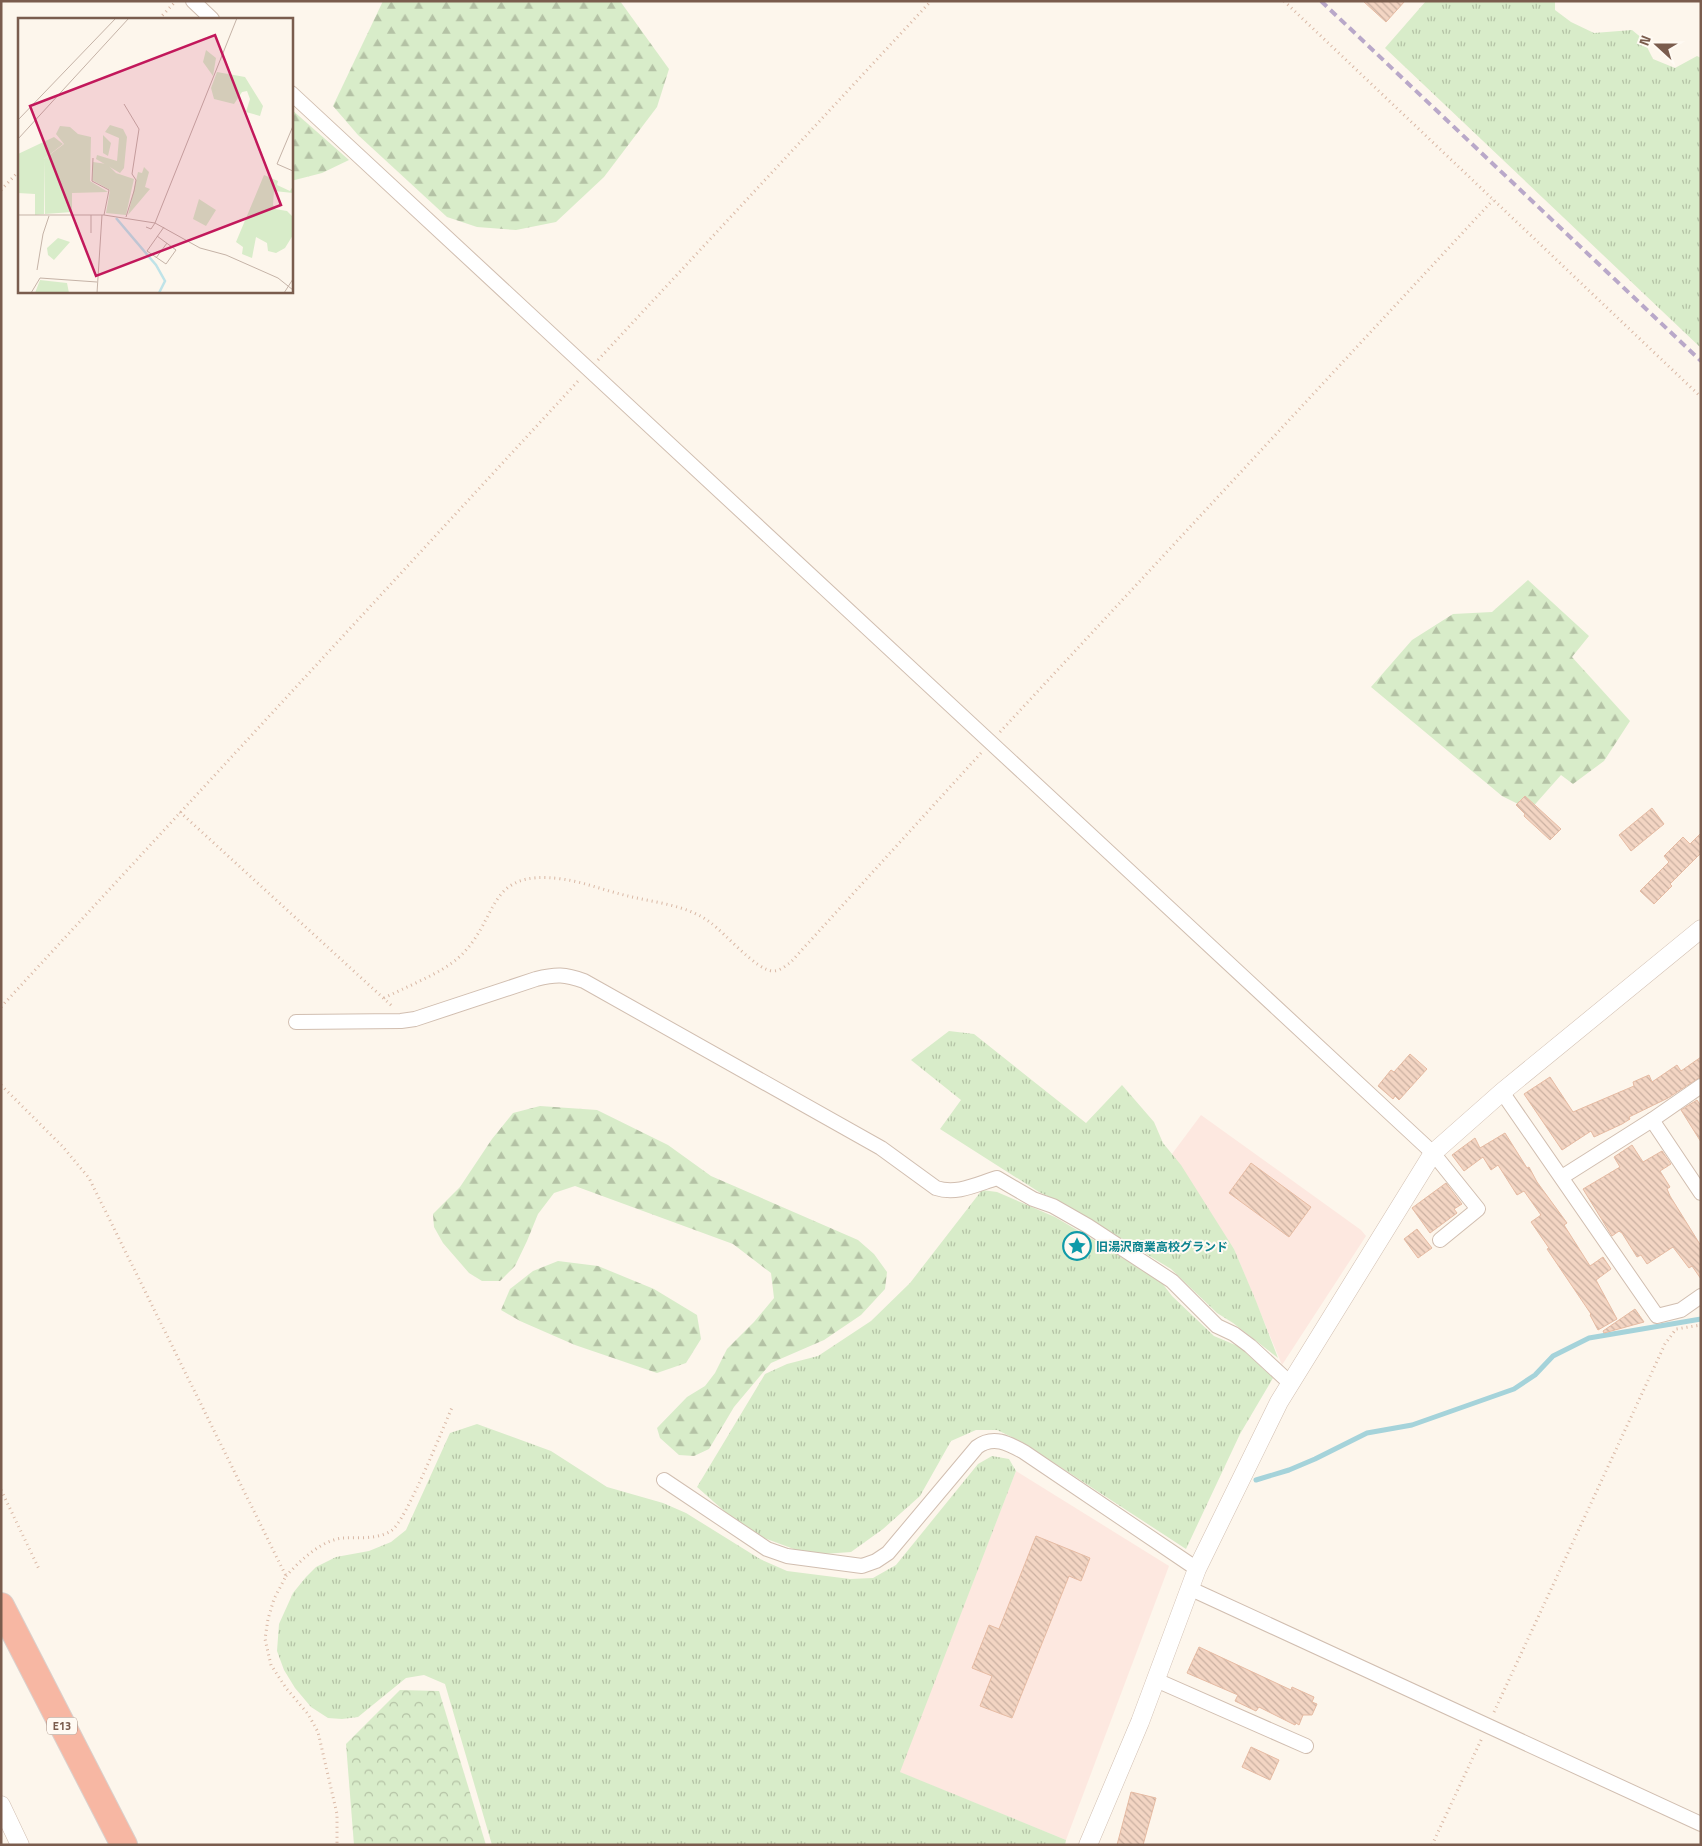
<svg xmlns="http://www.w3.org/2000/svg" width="1702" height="1846" viewBox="0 0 1702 1846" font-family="'Titillium Web','Noto Sans JP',sans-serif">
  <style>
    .commercial { fill: #fde8e0 }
    .grass { fill: url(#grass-tufts) }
    .forest { fill: url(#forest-firs) }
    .park { fill: url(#park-crowns) }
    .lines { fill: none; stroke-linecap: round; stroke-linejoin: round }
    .stream { stroke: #a5d3da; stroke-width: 5 }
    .building { fill: url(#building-back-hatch); stroke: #e6bba3 }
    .minor-casing { stroke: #d1beb0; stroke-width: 16 }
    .tertiary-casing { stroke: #d1beb0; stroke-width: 19 }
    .motorway-casing { stroke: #dad1cd; stroke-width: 28 }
    .path { stroke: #d9b8a5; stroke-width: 3; stroke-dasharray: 1 4; stroke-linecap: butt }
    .minor { stroke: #fff; stroke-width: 14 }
    .tertiary { stroke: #fff; stroke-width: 18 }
    .motorway { stroke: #f7b7a3; stroke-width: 26 }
    .rail { stroke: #b9a8c9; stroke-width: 4; stroke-dasharray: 8 5; stroke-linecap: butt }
    .labels { text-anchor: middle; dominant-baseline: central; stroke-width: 4; stroke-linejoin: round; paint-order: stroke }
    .shield { fill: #fffaf3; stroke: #a28b7f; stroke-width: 1 }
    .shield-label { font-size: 11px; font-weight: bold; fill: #7a5c4d }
    .culture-label { font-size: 12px; font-weight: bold; fill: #0d838f; stroke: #fffaf3; text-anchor: start }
    .inset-river { fill: none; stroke: #bfe3e8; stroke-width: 2.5 }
    .inset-road { fill: none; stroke: #c5b3a7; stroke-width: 1 }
    .view { fill: #c2185b; fill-opacity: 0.15; stroke: #c2185b; stroke-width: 2.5 }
    .inset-edge { fill: none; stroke: #7a5c4d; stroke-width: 2.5 }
  </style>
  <defs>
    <pattern id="grass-tufts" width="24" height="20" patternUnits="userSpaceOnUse" patternTransform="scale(1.25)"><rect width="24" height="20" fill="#d8ecc9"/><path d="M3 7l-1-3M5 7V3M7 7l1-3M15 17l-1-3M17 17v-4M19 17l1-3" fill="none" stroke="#b4c2a5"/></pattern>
    <pattern id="forest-firs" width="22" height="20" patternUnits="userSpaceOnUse" patternTransform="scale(1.25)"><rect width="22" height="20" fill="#d8ecc9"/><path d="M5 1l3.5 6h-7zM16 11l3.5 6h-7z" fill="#b4c2a5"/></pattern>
    <pattern id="park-crowns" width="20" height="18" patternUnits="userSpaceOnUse" patternTransform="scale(1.25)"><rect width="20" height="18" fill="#d8ecc9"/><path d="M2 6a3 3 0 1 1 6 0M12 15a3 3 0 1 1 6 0" fill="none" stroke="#b4c2a5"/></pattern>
    <pattern id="building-back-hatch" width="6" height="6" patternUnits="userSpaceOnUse" patternTransform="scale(1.25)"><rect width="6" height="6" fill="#f3d5c3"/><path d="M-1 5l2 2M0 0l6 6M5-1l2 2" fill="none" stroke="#cab0a1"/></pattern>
  </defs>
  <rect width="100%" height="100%" fill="#fdf6ec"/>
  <g class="commercial">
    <polygon points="1201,1115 1361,1230 1366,1236 1282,1365 1234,1249 1172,1154"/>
    <polygon points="1016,1471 1169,1566 1066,1840 899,1772"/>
  </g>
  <g class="grass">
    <polygon points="1426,1 1555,1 1555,10 1571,22 1594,33 1632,30 1643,39 1653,59 1675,68 1697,56 1701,58 1701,348 1385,48"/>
    <polygon points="949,1031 974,1034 1086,1123 1122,1085 1154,1122 1163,1143 1181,1165 1234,1249 1256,1301 1278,1358 1233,1323 1217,1313 1171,1269 1064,1204 1039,1192 940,1129 961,1100 911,1060"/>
    <polygon points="982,1190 997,1192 1055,1217 1099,1243 1162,1283 1172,1296 1214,1336 1240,1347 1273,1378 1240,1434 1186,1549 1022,1442 997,1430 976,1430 951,1441 920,1496 883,1529 851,1552 810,1555 748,1532 697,1487 765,1374 787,1364 818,1356 871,1321 910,1283"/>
    <polygon points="477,1424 551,1451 607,1487 663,1503 686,1513 760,1559 787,1571 850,1579 873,1578 896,1565 978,1464 992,1456 1009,1459 1016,1471 900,1772 1066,1840 1065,1845 492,1845 445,1684 424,1675 406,1678 358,1717 342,1719 328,1718 311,1707 295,1688 284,1670 277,1651 279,1624 293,1593 306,1577 316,1567 336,1557 369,1551 391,1542 406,1530 450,1433"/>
  </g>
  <g class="forest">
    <polygon points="383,1 620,1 669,69 657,107 604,177 556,222 516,230 477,227 447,217 358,135 333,106"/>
    <polygon points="291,109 349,160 322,173 291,181"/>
    <polygon points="1528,580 1589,636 1572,657 1630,721 1604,761 1573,784 1561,775 1530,810 1502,796 1371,687 1412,640 1453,614 1492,612"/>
    <polygon points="540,1106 597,1110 668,1145 711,1176 858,1240 874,1254 887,1272 885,1289 861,1315 824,1340 771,1363 734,1407 709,1449 694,1456 679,1455 660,1438 657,1428 687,1397 705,1386 715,1373 727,1349 754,1322 774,1298 771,1273 733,1244 575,1186 554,1193 538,1214 527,1241 515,1266 500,1281 482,1281 469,1273 443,1243 434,1227 433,1214 460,1187 492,1139 513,1113"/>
    <polygon points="558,1261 598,1266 654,1289 697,1315 701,1339 686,1363 657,1373 575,1345 520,1321 501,1310 510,1289 533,1271"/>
  </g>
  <polygon class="park" points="400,1690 439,1691 486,1845 354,1845 346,1744"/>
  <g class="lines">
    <polyline class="stream" points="1256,1480 1289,1470 1315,1459 1367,1433 1412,1425 1514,1389 1535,1375 1553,1356 1589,1338 1701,1319"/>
  </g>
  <g class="building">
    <polygon points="1363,1 1405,1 1386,22"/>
    <polygon points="1525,796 1561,829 1550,840 1524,816 1525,814 1516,805"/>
    <polygon points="1652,808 1664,824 1631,851 1619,835"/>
    <polygon points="1701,833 1701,853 1670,884 1672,886 1654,904 1640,891 1669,862 1664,856 1683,837 1690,844"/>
    <polygon points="1410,1054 1427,1069 1399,1100 1395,1096 1393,1099 1378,1086 1391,1070 1394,1072"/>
    <polygon points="1701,1057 1700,1077 1668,1098 1629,1117 1630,1119 1622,1124 1594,1137 1591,1131 1562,1150 1524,1094 1550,1077 1573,1112 1634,1086 1633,1082 1649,1075 1652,1082 1677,1065 1681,1071"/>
    <polygon points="1697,1100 1701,1106 1701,1142 1681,1110"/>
    <polygon points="1505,1133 1527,1168 1529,1167 1537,1182 1567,1223 1564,1225 1590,1266 1603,1257 1611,1269 1596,1280 1617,1319 1598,1330 1590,1315 1591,1314 1547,1249 1549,1248 1531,1222 1541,1215 1524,1191 1517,1195 1498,1165 1491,1170 1483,1157 1464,1171 1452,1155 1475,1138 1480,1148"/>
    <polygon points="1632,1145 1643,1162 1662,1151 1671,1164 1660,1171 1670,1187 1667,1189 1670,1196 1701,1246 1701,1279 1692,1266 1689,1268 1673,1247 1647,1264 1641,1255 1637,1257 1622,1233 1619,1231 1612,1236 1583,1189 1620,1167 1614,1157"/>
    <polygon points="1251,1163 1311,1207 1289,1237 1229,1193"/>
    <polygon points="1446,1183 1462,1204 1454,1209 1457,1213 1430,1233 1412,1208"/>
    <polygon points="1417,1229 1432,1248 1418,1258 1404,1239"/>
    <polygon points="1635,1309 1644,1322 1604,1333 1603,1331"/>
    <polygon points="1036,1536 1090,1558 1081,1581 1069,1576 1012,1718 980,1706 992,1676 972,1668 989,1625 999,1629"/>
    <polygon points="1199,1647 1291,1690 1292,1687 1314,1697 1312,1702 1317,1704 1312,1715 1303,1715 1299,1725 1296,1723 1295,1725 1259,1707 1256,1711 1235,1701 1238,1695 1187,1673"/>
    <polygon points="1251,1747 1279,1760 1270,1780 1242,1767"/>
    <polygon points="1131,1792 1156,1798 1143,1845 1117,1845"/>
  </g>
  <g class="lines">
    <defs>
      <g id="minor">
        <polyline points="193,1 212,19"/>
        <polyline points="291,93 1433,1153 1478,1209 1440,1240"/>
        <path d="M296 1022 401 1021 415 1019 536 979C556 974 565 974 584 981L881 1148 936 1188C957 1195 977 1184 997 1178L1033 1199 1053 1206 1088 1226 1172 1281 1217 1326 1234 1334 1250 1346 1290 1383"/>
        <polyline points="1502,1092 1657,1316 1681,1310 1701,1296"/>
        <polyline points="1652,1120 1701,1193"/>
        <polyline points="1562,1177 1652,1120 1701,1086"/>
        <path d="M664 1480 767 1549 787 1556 862 1566 876 1561 888 1553 977 1447C993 1435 1008 1443 1024 1452L1197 1569"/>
        <polyline points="1191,1589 1701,1824"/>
        <polyline points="1156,1680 1306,1746"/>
      </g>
      <g id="tertiary">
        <polyline points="1,1805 20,1845"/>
        <polyline points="1088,1845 1140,1722 1197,1569 1279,1402 1433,1153 1502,1092 1701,929"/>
      </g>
      <polyline id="motorway" points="1,1606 124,1845"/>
    </defs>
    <use href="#minor" class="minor-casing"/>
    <use href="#tertiary" class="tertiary-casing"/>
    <use href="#motorway" class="motorway-casing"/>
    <g class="path">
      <polyline points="1284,1 1701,397"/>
      <polyline points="159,19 176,1"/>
      <polyline points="1,190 19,171"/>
      <polyline points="598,360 931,1"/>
      <polyline points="1000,732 1493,200"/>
      <polyline points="180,812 392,1006"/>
      <path d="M384 998C404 988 441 973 457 959 501 921 483 868 562 879 584 882 606 891 628 896 656 903 688 905 711 923 725 933 757 971 773 971 780 971 785 966 790 963L981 753"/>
      <polyline points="1,1007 580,379"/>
      <polyline points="1,1085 63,1147 89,1178 286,1576 274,1599 268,1619 265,1639 271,1665 286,1688 308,1714 318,1732 337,1814 337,1845"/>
      <polyline points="1,1490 40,1571"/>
      <path d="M286 1576C300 1561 320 1541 342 1538 358 1537 376 1540 391 1531 405 1523 444 1426 453 1405"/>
      <polyline points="1494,1712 1665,1344 1676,1329 1701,1325"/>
      <polyline points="1432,1845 1482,1738"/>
    </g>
    <use href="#minor" class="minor"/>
    <use href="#tertiary" class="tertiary"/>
    <use href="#motorway" class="motorway"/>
    <polyline class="rail" points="1321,1 1701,361"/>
  </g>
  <defs>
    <symbol id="sight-ring" viewBox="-11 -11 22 22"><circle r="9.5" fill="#fffaf3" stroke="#0f9aa8" stroke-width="1.5"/><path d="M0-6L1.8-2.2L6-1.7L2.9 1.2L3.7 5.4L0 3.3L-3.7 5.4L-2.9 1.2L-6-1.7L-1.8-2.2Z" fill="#0f9aa8"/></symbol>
  </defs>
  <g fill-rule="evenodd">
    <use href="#sight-ring" x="1061" y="1230" width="32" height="32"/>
  </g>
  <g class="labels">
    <rect class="shield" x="47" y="1717.5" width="30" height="17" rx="4"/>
    <g class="shield-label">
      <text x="62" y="1726">E13</text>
    </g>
    <g class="culture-label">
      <text x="1096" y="1246">旧湯沢商業高校グランド</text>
    </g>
  </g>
  <g transform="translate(18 18)">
    <rect width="275" height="275" fill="#fdf6ec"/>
    <path d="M42 108 52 109 60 116 73 119 72 163 90 174 54 175V194L27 196 26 141 46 126 38 116ZM75 144 89 146 98 155 116 161 108 197 88 195 92 172 74 162ZM126 149 131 154 127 169 132 171 110 197 120 154 124 155ZM246 157 260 163 259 167 272 173 275 168V175L256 173 255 187 257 191 269 193 275 199V217L267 230 258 235 250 233 249 225 238 219 234 240 224 236 225 229 218 224Z" fill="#d8ecc9"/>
    <path d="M188 32 198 40 195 58 185 44ZM199 54 227 59 245 88 242 98 228 94 232 81 229 73 224 74 216 86 196 81 193 70ZM92 107 105 111 109 119 106 150 102 155 78 141 79 137 99 143 101 120 87 114ZM85 117 93 125 90 138 85 135ZM181 181 198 192 188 208 175 201ZM40 220 52 224 36 242 30 237 29 230Z" fill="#d8ecc9"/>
    <path d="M36 119 45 126 26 141V196L17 197V176L0 175V136Z" fill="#d8ecc9"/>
    <path d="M22 262 49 265 51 275H17Z" fill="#d8ecc9"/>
    <path class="inset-river" d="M98 200 138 247 147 263 141 275"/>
    <path class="inset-road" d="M106 86 121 111 114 156 118 162 116 173 108 199M0 102 98 0M275 108 259 146 275 153M0 121 111 0M75 140 74 163 91 172 86 197M0 197H86L137 205 182 230 208 237 260 260 275 272M128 209 133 211 137 205 219 0M73 215V197M139 218 158 232 148 246 129 233 146 209M138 240 149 225M19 252 25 216 31 198M13 275 22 260 79 264M79 275 84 197M266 275 275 261"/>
    <path class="view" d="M197 17 263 187 78 258 12 88Z"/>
    <rect width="275" height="275" class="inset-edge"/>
  </g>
  <rect width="1702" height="1846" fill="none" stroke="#7a5c4d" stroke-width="5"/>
  <g transform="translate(1657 45) rotate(291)" stroke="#fffaf3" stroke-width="4" paint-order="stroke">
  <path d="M0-4L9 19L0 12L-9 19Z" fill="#7a5c4d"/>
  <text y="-8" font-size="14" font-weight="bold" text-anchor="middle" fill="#7a5c4d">N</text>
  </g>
</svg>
